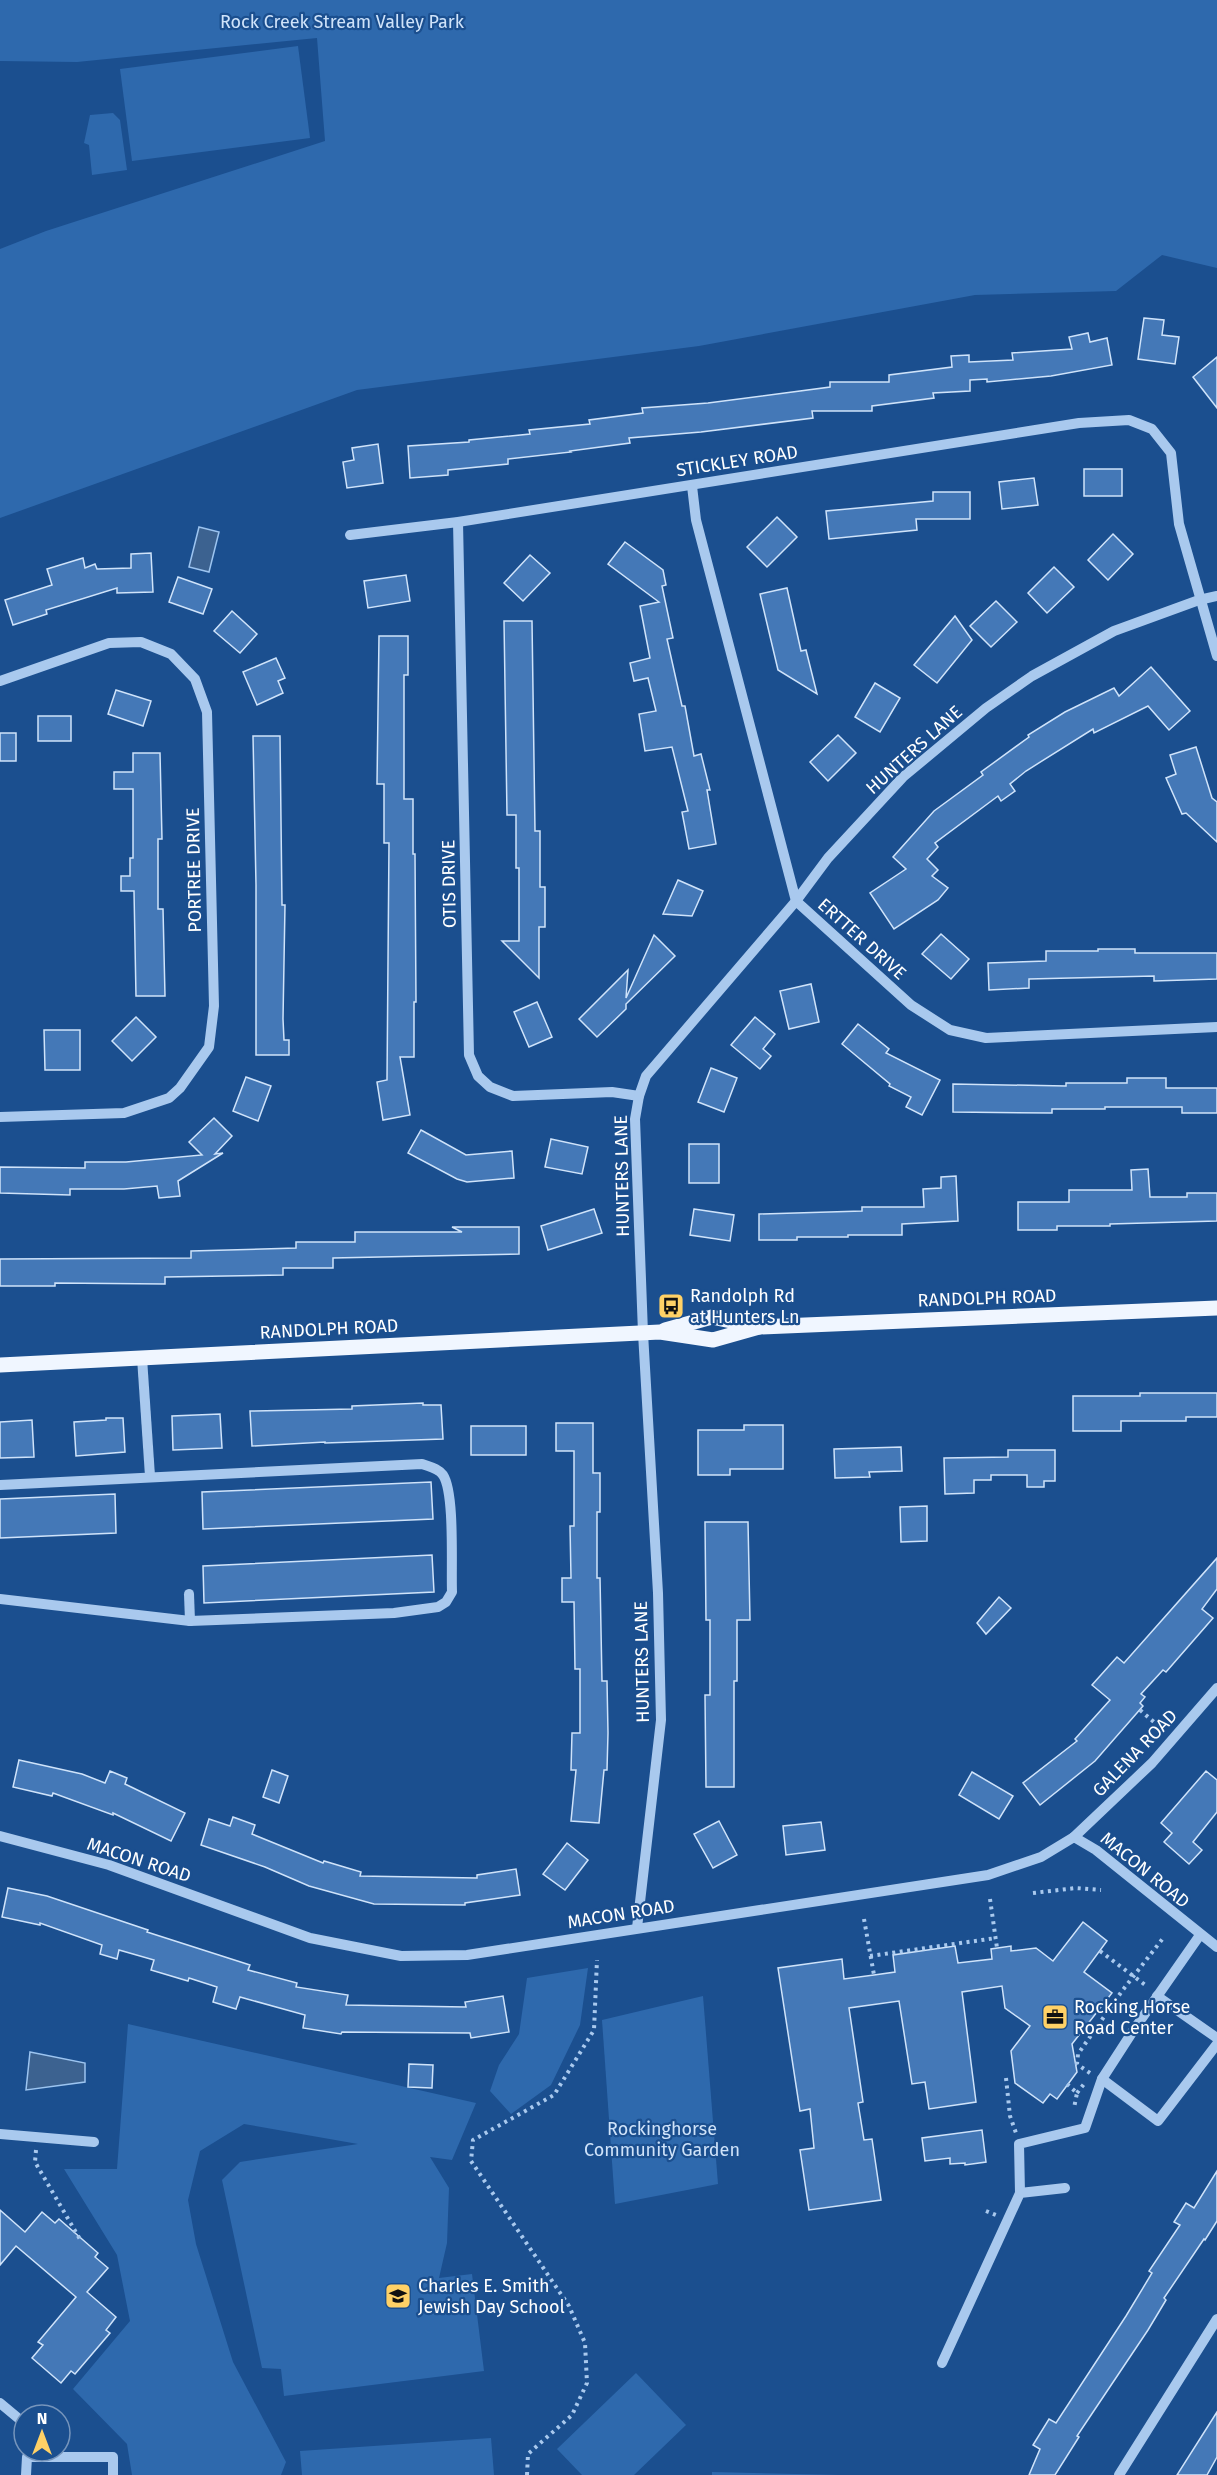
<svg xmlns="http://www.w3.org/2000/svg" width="1217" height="2475" viewBox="0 0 1217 2475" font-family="'Fira Sans',sans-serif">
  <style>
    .green { fill: #2e69ad }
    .water { fill: #3c6290; stroke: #9cc4f0; stroke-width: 1.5 }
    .building { fill: #4478b7; stroke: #cfe3fa; stroke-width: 1.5 }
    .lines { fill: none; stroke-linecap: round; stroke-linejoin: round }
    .path { stroke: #a9c9ee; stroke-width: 4; stroke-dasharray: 3 4.5; stroke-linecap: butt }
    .minor { stroke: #a9c9ee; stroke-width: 10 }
    .major { stroke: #f0f6ff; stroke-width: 15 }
    .labels { text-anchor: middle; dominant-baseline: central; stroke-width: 4.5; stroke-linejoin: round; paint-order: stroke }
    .park-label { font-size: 18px; fill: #cfe3fa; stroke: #1b4f8f }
    .street-label { font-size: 18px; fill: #fff; stroke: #1b4f8f }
    .poi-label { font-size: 18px; fill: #fff; stroke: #1b4f8f; text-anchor: start }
  </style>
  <rect width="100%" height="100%" fill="#1b4f8f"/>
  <g class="green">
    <polygon points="0,0 1217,0 1217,268 1162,255 1116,291 975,295 699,346 357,390 0,518 0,249 46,231 325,141 317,38 77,62 0,61"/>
    <polygon points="298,46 310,138 132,161 120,69"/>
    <polygon points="113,113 120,120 127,170 92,175 89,145 84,143 90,115"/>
    <polygon points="588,1968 580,2025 551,2085 511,2114 490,2091 499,2065 519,2034 527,1978"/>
    <polygon points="703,1996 718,2184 615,2204 602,2020"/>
    <polygon points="128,2024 476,2103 452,2160 430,2157 449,2188 447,2243 439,2278 472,2274 484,2371 284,2396 281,2369 262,2368 222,2180 240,2162 358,2144 244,2124 200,2151 188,2200 196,2244 233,2362 286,2462 281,2475 132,2475 127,2444 73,2389 130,2321 117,2255 64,2169 117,2169"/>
    <polygon points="636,2373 686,2425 634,2475 582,2475 557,2449"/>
    <polygon points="491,2438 494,2475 302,2475 300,2451"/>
    <polygon points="712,2472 841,2475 712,2475"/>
  </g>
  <g class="water">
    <polygon points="199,527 219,532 209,572 189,567"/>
    <polygon points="30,2052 85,2063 85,2082 26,2090"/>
  </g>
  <g class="building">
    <polygon points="1144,318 1164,320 1162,335 1179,337 1175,364 1138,359"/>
    <polygon points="1088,333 1090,342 1107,338 1112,365 1051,376 987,382 987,379 970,380 970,391 933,393 934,398 872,406 872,411 812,411 813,418 701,432 629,438 630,443 570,451 571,452 508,459 508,464 448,470 448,475 410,478 408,446 469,442 469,440 530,434 529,430 590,424 589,420 643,413 642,408 708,403 830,387 830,382 889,382 889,375 952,367 951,356 969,355 969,362 1013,360 1012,353 1072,349 1069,337"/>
    <polygon points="1217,357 1217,408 1193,377"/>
    <polygon points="378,444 383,483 347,488 343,462 354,460 352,448"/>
    <rect x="1084" y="469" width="38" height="27"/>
    <polygon points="1034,478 1038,505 1002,509 999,482"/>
    <polygon points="933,492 970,492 970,519 916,519 917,530 829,539 826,511 933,501"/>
    <polygon points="777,517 797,537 767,567 747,547"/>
    <polygon points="1113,534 1133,554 1108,580 1088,560"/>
    <polygon points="625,542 663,570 666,585 662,586 673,638 667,639 682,706 685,706 694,756 701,754 710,790 707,790 716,844 689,849 682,812 688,811 672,747 645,751 639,714 656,711 648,678 634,681 630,663 650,658 640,606 659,602 608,564"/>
    <polygon points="151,553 153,592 117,593 117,588 46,610 47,614 13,625 5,600 52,585 47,569 83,558 85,568 95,564 97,569 131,568 131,554"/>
    <polygon points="530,555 550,573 523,601 504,583"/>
    <polygon points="1054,567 1074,587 1047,613 1028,593"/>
    <polygon points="406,575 410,601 368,608 364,581"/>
    <polygon points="178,577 212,589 203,614 169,602"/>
    <polygon points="787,588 801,651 806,650 817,694 778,670 760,594"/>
    <polygon points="996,601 1017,622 991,647 970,626"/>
    <polygon points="232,611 257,634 240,653 214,631"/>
    <polygon points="955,616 972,640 937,683 914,665"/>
    <polygon points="504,621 532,621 535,831 540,831 540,887 545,887 545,927 539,927 539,978 502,941 519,941 519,868 516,868 516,815 507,815"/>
    <polygon points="379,636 408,636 408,675 404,675 404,799 413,799 413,854 415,854 416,1002 414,1002 414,1057 400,1057 410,1115 383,1120 377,1082 387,1080 389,843 384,843 384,784 377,784"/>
    <polygon points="276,658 285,678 278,681 283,693 257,705 243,672"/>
    <polygon points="1151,667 1190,711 1169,730 1148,706 1094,733 1093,729 1026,771 1010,784 1015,791 1001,801 998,796 935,843 938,847 927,859 938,870 932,876 948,888 938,900 894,929 870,893 906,869 893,857 934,811 983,775 981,772 1029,737 1028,735 1065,712 1114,688 1119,696"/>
    <polygon points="875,683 900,698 880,732 855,717"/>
    <polygon points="116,690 151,701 143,726 108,714"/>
    <rect x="38" y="716" width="33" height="25"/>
    <rect x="0" y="733" width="16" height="28"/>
    <polygon points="838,735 856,753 828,781 810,762"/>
    <polygon points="253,736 280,736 282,905 285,905 283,1019 284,1040 289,1040 289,1055 256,1055 256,885"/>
    <polygon points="1196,747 1212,798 1217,802 1217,842 1186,813 1182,814 1166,778 1176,774 1170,755"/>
    <polygon points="133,753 160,753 162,839 158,839 158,909 163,909 165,996 136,996 134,891 121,891 121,876 130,876 130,858 133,858 133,789 114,789 114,772 133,772"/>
    <polygon points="678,880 703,891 692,916 663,914"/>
    <polygon points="941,934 969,959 951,979 922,954"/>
    <polygon points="654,935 675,956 626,1004 626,1009 597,1037 579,1019 628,970 626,998"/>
    <polygon points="1098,949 1135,949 1135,953 1217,953 1217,979 1154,981 1154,976 1029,979 1029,988 989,990 988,963 1046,961 1046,951 1098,951"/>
    <polygon points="811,984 819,1022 789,1029 780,991"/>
    <polygon points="537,1002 552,1037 529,1047 514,1012"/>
    <polygon points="136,1017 156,1037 132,1061 112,1041"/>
    <polygon points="755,1017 775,1034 763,1049 771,1056 760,1069 731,1045"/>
    <polygon points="858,1024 889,1049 886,1053 940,1080 922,1115 906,1107 911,1097 889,1086 890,1084 842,1044"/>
    <polygon points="44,1030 80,1030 80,1070 45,1070"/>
    <polygon points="711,1068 737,1078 724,1112 698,1102"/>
    <polygon points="246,1077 271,1086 258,1121 233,1111"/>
    <polygon points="1127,1078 1166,1078 1166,1088 1217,1088 1217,1113 1182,1113 1182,1107 1105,1107 1105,1109 1052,1109 1052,1113 953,1112 953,1084 1066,1086 1066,1083 1127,1083"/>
    <polygon points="214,1118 232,1136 215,1154 223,1153 178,1181 180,1196 159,1198 157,1186 124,1189 70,1189 70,1195 0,1193 0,1167 85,1168 85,1162 126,1162 202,1155 189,1142"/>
    <polygon points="421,1130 466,1155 512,1151 514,1178 467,1182 457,1179 408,1153"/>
    <polygon points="551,1139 588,1147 582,1174 545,1167"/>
    <rect x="689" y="1144" width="30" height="39"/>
    <polygon points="1148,1169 1150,1197 1187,1197 1187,1193 1217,1193 1217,1221 1110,1224 1110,1226 1057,1226 1057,1230 1018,1230 1018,1202 1069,1202 1069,1190 1132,1190 1131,1170"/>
    <polygon points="956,1176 958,1221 902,1224 902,1235 848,1235 848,1237 797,1237 797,1240 759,1240 759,1214 862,1211 862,1207 924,1207 923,1189 941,1188 941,1177"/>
    <polygon points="594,1209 602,1233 548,1250 541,1226"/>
    <polygon points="694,1209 734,1215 730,1241 690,1235"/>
    <polygon points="452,1227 519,1227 519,1254 333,1258 333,1268 283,1268 283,1275 165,1277 165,1284 55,1283 55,1286 0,1286 0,1259 191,1258 191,1251 296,1248 296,1242 355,1242 355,1232 462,1232"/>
    <polygon points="1140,1393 1217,1393 1217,1417 1186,1417 1186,1421 1121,1421 1121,1431 1073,1431 1073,1396 1140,1396"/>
    <polygon points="423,1403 423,1405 441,1405 443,1439 325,1443 325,1442 252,1446 250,1411 352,1409 352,1406"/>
    <polygon points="220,1414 222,1448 173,1450 172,1416"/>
    <polygon points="106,1418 123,1418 125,1452 76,1456 74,1422 106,1420"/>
    <polygon points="32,1420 34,1457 0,1458 0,1422"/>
    <polygon points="556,1423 593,1423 593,1473 600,1473 600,1512 597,1512 597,1578 600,1578 602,1681 607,1681 608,1733 607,1770 604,1770 599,1823 571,1821 576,1770 571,1770 572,1733 580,1733 580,1669 575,1669 574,1602 562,1602 562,1578 571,1578 570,1526 574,1526 574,1451 556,1451"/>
    <polygon points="744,1425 783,1425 783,1469 730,1469 730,1475 698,1475 698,1430 744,1430"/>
    <rect x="471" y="1426" width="55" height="29"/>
    <polygon points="901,1447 902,1471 869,1472 870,1477 835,1478 834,1449"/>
    <polygon points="1008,1450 1055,1450 1055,1481 1044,1481 1044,1487 1027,1487 1027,1475 991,1475 991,1480 974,1480 974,1493 945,1494 944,1458 1008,1457"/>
    <polygon points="431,1482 433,1519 203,1529 202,1492"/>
    <polygon points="115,1494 116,1533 0,1538 0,1499"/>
    <polygon points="927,1506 927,1541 901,1542 900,1507"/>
    <polygon points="705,1522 748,1522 750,1620 737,1620 737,1681 734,1681 734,1787 706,1787 705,1695 710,1695 710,1620 706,1620"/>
    <polygon points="432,1555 434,1592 204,1603 203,1566"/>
    <polygon points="1217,1558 1217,1589 1202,1609 1213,1618 1166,1672 1163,1670 1141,1694 1145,1697 1140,1703 1143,1706 1095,1761 1040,1805 1023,1783 1077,1741 1075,1739 1110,1700 1092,1685 1117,1657 1124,1663"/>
    <polygon points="999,1597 1011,1608 986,1634 977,1623"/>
    <polygon points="19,1760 82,1774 105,1783 110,1771 127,1778 125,1784 185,1813 171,1841 113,1813 113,1815 53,1793 52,1796 13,1787"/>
    <polygon points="272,1770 288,1776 279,1803 263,1797"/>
    <polygon points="1206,1771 1217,1780 1217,1812 1193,1842 1202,1850 1189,1864 1164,1842 1172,1833 1161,1823"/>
    <polygon points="972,1772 1013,1796 999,1819 959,1795"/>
    <polygon points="233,1817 255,1825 252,1834 323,1863 324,1861 361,1872 360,1876 477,1878 477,1875 516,1869 520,1895 465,1903 465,1905 374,1904 309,1886 265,1867 201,1845 209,1819 230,1826"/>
    <polygon points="719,1821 737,1855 713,1868 694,1834"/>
    <polygon points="821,1822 825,1850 786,1855 783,1826"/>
    <polygon points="567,1843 588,1860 565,1890 543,1874"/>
    <polygon points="8,1888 47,1896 148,1930 147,1932 250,1965 248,1970 297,1983 296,1987 348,1995 346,2005 466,2007 465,2002 503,1996 509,2032 471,2038 470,2033 342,2032 341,2034 303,2028 305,2015 240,1997 236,2009 213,2002 217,1987 189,1978 188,1981 151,1970 154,1960 119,1950 117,1959 100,1954 102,1945 40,1923 40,1925 2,1917"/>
    <polygon points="1083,1922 1107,1941 1084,1972 1112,1993 1072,2044 1077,2072 1057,2099 1050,2094 1043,2103 1015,2083 1011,2051 1030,2026 1005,2008 1002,1986 962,1992 976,2102 929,2109 925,2082 912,2084 899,2001 849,2008 863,2102 858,2103 864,2140 872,2139 881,2200 809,2210 800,2150 814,2148 810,2109 800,2111 778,1968 842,1959 844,1979 874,1975 895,1972 893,1955 955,1946 958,1963 992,1959 991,1949 1011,1946 1011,1951 1036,1948 1053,1961"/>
    <polygon points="409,2064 433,2065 432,2088 408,2087"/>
    <polygon points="982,2130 986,2162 965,2165 965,2163 950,2164 950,2158 925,2161 922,2138"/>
    <polygon points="1217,2171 1217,2221 1205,2240 1204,2239 1164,2298 1166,2300 1148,2330 1077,2436 1079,2437 1055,2475 1029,2475 1040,2449 1033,2445 1049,2419 1056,2423 1126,2316 1152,2273 1149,2271 1180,2225 1174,2222 1186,2203 1194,2208"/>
    <polygon points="0,2210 25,2232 42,2212 55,2223 59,2219 98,2253 95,2257 108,2268 87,2292 116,2317 106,2330 110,2333 75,2374 71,2371 61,2383 32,2358 43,2345 38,2342 76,2297 16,2246 0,2265"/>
    <polygon points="1217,2412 1217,2457 1207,2475 1177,2475"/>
  </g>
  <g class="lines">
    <g class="path">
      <polyline points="1140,1710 1155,1723"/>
      <polyline points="1033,1893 1076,1888 1101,1890"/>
      <polyline points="990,1899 997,1948"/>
      <polyline points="864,1919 874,1975"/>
      <polyline points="1100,1951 1148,1987"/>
      <polyline points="870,1956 996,1938"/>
      <polyline points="1090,2073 1077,2064 1078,2054 1122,1991 1164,1937"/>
      <polyline points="1006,2078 1010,2116 1016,2133"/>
      <polyline points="1067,2084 1077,2093 1074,2108"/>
      <polyline points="1077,2093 1084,2084"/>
      <polyline points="36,2150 35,2162 81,2241"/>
      <polyline points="986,2211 996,2215"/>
      <polyline points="527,2475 528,2454 572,2415 587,2383 585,2343 569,2306 471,2161 473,2140 554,2095 594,2030 597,1960"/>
    </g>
    <g class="minor">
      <polyline points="692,486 696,520 796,901 911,1005 950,1030 986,1038 1217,1027"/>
      <polyline points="458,522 469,1055 478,1076 490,1087 513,1096 612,1092 639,1096"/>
      <polyline points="350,535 458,522 1079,423 1129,420 1152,429 1171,453 1179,524 1217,656"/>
      <polyline points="0,681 109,643 141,642 171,654 195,679 207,712 214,1006 209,1047 180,1088 169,1098 124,1113 0,1117"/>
      <polyline points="142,1358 150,1476"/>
      <path d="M0 1485 422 1464C430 1467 438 1468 443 1475 455 1493 451 1567 452 1592L446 1602 438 1607 394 1613 190 1621 0 1599"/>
      <polyline points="189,1594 190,1621"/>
      <polyline points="0,1836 109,1865 310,1938 401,1956 467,1955 988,1875 1041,1857 1074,1837 1096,1850 1217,1947"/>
      <polyline points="1074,1837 1152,1763 1217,1688"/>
      <polyline points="637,1928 661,1720 658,1593 643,1333 635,1119 639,1096 646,1076 796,901 828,858 903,777 986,708 1032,676 1114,631 1199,600 1217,596"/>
      <polyline points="1157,1996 1217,2038"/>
      <polyline points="1102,2079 1158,2121 1217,2044"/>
      <polyline points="0,2134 94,2142"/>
      <polyline points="1020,2193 1019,2144 1085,2128 1102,2079 1133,2031 1200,1935"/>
      <polyline points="942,2363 1020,2193 1065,2188"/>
      <polyline points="0,2403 24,2423"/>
      <polyline points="26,2475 27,2457 113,2457 113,2475"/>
      <polyline points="1119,2475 1217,2319"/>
    </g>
    <g class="major">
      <polyline points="665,1330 712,1317 759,1327 1217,1308"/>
      <polyline points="0,1365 660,1332 713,1340 759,1327"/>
    </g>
  </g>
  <defs>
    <symbol id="bus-square" viewBox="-11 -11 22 22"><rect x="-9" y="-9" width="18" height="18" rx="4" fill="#ffd166" stroke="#1b4f8f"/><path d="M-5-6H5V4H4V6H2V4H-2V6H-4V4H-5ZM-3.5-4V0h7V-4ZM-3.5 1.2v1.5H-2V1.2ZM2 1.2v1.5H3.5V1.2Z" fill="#111"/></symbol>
    <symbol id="office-square" viewBox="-11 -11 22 22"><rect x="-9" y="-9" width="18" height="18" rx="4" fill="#ffd166" stroke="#1b4f8f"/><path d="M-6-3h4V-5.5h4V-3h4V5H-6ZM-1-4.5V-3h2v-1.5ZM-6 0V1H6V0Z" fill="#111"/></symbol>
    <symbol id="school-square" viewBox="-11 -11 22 22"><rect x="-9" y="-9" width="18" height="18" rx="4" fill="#ffd166" stroke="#1b4f8f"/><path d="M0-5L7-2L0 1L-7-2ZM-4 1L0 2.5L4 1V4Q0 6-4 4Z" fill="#111"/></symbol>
  </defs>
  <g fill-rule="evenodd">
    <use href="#bus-square" x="656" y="1291" width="30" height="30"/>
    <use href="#office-square" x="1040" y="2002" width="30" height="30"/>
    <use href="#school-square" x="383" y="2281" width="30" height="30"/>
  </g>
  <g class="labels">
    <g class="park-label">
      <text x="342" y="22">Rock Creek Stream Valley Park</text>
      <text x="662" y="2129">Rockinghorse<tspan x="662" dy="21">Community Garden</tspan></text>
    </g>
    <g class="street-label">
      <text transform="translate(737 461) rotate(-9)">STICKLEY ROAD</text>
      <text transform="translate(914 750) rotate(-42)">HUNTERS LANE</text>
      <text transform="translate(194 870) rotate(-91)">PORTREE DRIVE</text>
      <text transform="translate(449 884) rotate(-91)">OTIS DRIVE</text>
      <text transform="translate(862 939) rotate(42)">ERTTER DRIVE</text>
      <text transform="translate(622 1176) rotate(-91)">HUNTERS LANE</text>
      <text transform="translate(987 1298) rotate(-2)">RANDOLPH ROAD</text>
      <text transform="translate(329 1329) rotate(-3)">RANDOLPH ROAD</text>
      <text transform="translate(642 1662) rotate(-91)">HUNTERS LANE</text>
      <text transform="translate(1135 1753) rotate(-46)">GALENA ROAD</text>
      <text transform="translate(139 1860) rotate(18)">MACON ROAD</text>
      <text transform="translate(1145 1870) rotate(39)">MACON ROAD</text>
      <text transform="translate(621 1914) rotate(-9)">MACON ROAD</text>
    </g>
    <g class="poi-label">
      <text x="690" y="1296">Randolph Rd<tspan x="690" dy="21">at Hunters Ln</tspan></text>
      <text x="1074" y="2007">Rocking Horse<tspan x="1074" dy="21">Road Center</tspan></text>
      <text x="418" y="2286">Charles E. Smith<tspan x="418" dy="21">Jewish Day School</tspan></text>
    </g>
  </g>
  <g transform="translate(42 2433)"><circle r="28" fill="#1b4f8f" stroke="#7695bc" stroke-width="1.5"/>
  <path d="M0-4.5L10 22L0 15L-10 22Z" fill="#ffd166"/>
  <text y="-9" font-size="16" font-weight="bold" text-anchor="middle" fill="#ffffff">N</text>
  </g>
</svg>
